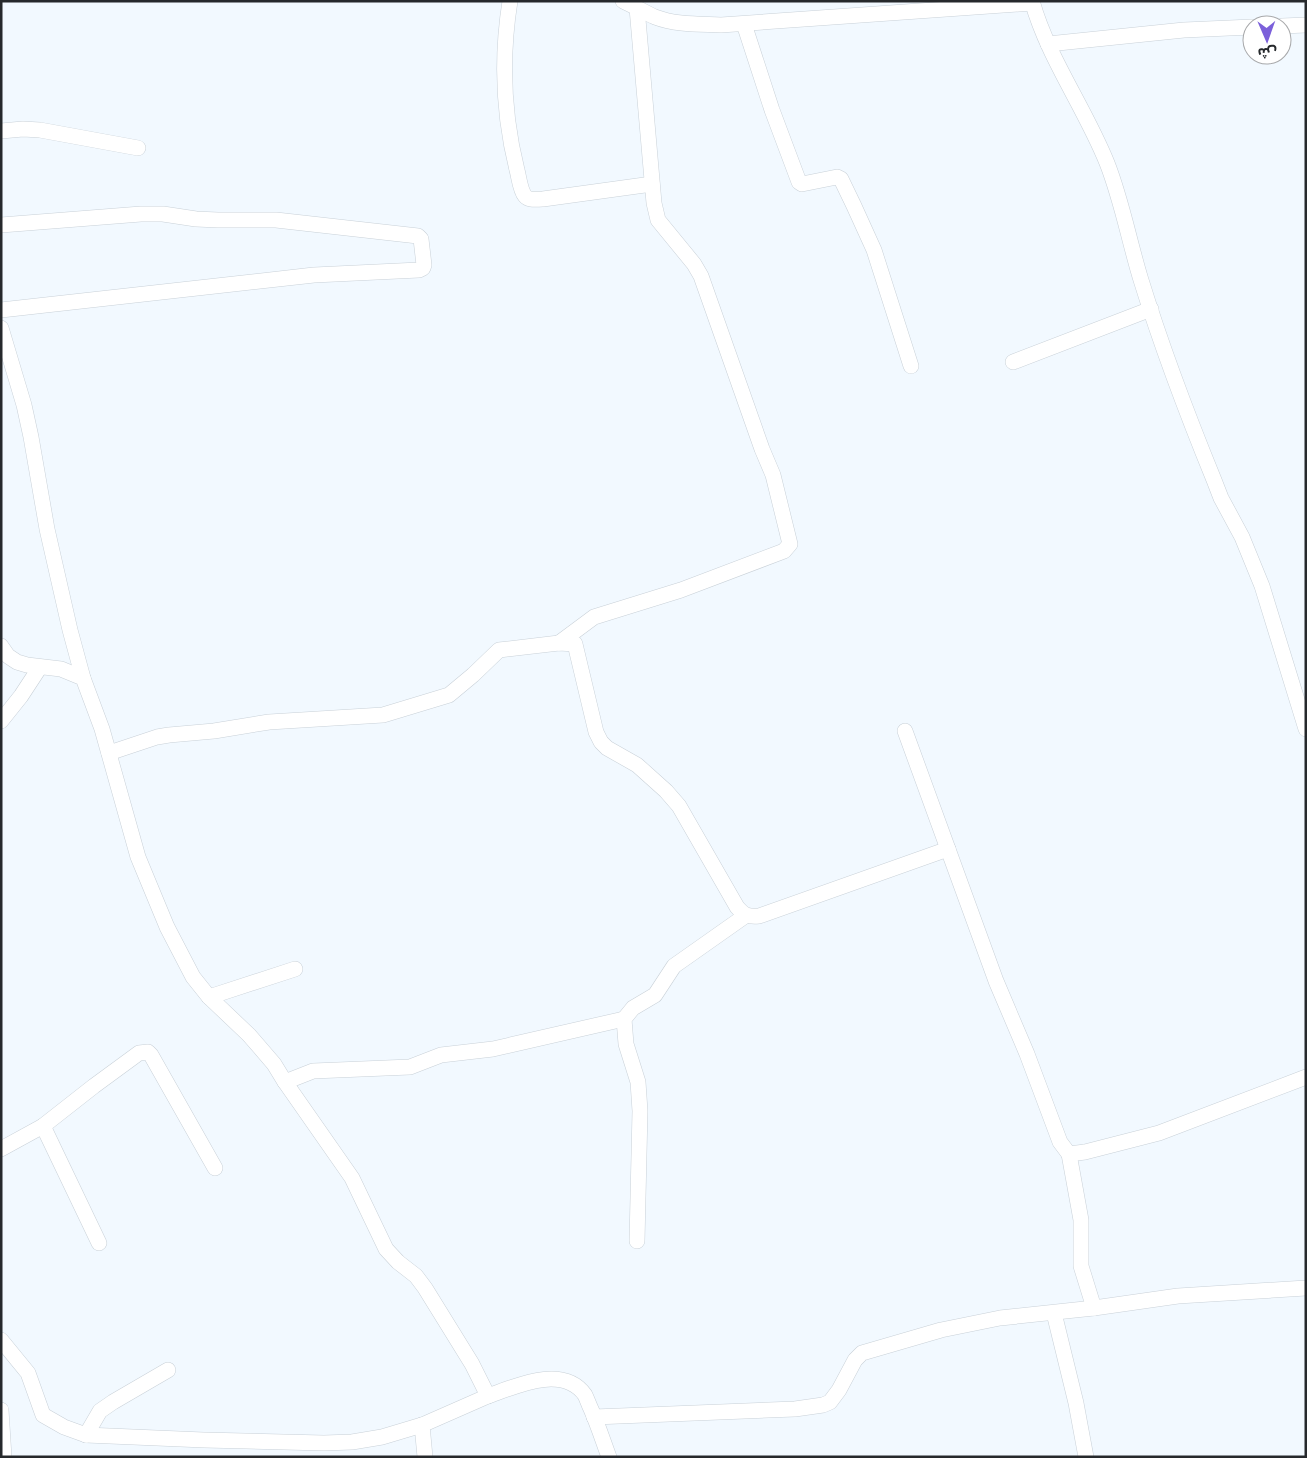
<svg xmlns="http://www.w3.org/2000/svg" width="1307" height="1458" viewBox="0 0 1307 1458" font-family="'PT Sans','Noto Sans Arabic',sans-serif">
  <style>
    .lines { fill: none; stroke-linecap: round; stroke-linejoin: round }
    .minor-casing { stroke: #c9d1d8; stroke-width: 16 }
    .minor { stroke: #fff; stroke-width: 15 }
  </style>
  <rect width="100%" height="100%" fill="#f2f9ff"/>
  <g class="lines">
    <defs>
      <g id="minor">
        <path d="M510 1C501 58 503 114 517 170 519 177 520 190 525 196 529 201 537 199 543 199L652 184"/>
        <path d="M623 1C634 6 644 12 655 17 676 25 699 24 721 25L1032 3"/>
        <path d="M1032 1C1048 58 1085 108 1107 163 1122 201 1129 241 1141 280 1162 348 1187 414 1214 480L1221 498 1242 537 1262 586 1306 729"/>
        <polyline points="744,24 772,110 799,182 802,184 837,177 841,179 854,206 874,250 911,366"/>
        <polyline points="1282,26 1306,25"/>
        <polyline points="1048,44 1184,30 1252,27"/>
        <polyline points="1,131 23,129 40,130 138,148"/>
        <polyline points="1,225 141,214 163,214 196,219 218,220 276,220 418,236 421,239 424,265 423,268 419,270 314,275 1,310"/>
        <polyline points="1,328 24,405 31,437 47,529 70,630 83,678"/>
        <polyline points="1013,362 1151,309"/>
        <polyline points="559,643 594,617 681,590 784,551 790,544 773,475 762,449 701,276 694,264 658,220 654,203 637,8"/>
        <polyline points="1,646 8,656 17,662 27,665 61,669 83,678 102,729 138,857 167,927 193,977 209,997 249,1035 274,1064 285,1082 352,1178 386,1249 398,1262 416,1276 425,1288 472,1364 488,1396 422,1425 382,1437 352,1442 324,1443 204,1440 86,1435 64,1427 43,1415 28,1373 1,1340"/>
        <polyline points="1,721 21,696 40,667"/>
        <polyline points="905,731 996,981 1027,1054 1060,1142 1069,1154 1085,1152 1159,1133 1306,1077"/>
        <path d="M109 753 157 737 169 735 214 731 269 722 383 715 449 695 473 675 499 650 559 643 575 644 596 732 601 742 607 748 637 765 666 791 679 806 737 907C744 915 747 917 759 916L948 849"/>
        <polyline points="209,997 295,969"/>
        <polyline points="285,1082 313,1071 410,1067 441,1055 493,1049 624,1019"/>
        <polyline points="43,1126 99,1243"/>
        <polyline points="1,1149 43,1126 94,1086 139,1053 148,1052 151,1055 215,1168"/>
        <polyline points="1069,1154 1081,1220 1081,1266 1094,1308"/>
        <polyline points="637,1241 640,1111 638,1082 626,1044 624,1019 633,1008 655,995 674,966 745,916"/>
        <polyline points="1054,1313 1076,1403 1086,1457"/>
        <path d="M488 1396C516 1386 563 1364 585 1395 587 1399 589 1405 591 1409 598 1425 603 1441 609 1457"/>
        <polyline points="1,1410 4,1457"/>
        <polyline points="594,1417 795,1409 823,1405 830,1402 839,1390 855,1360 862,1353 941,1330 1000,1318 1094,1308 1178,1296 1306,1288"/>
        <polyline points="422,1425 425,1457"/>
        <polyline points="86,1435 100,1411 113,1402 168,1370"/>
      </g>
    </defs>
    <use href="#minor" class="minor-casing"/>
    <use href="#minor" class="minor"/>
  </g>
  <rect width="1307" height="1458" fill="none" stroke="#26292c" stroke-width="5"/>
  <g transform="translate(1267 40) rotate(178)"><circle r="24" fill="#ffffff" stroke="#a8a9ab"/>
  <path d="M0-4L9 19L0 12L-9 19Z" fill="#7b60da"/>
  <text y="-8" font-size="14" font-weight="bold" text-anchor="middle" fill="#26292c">ش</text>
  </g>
</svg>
